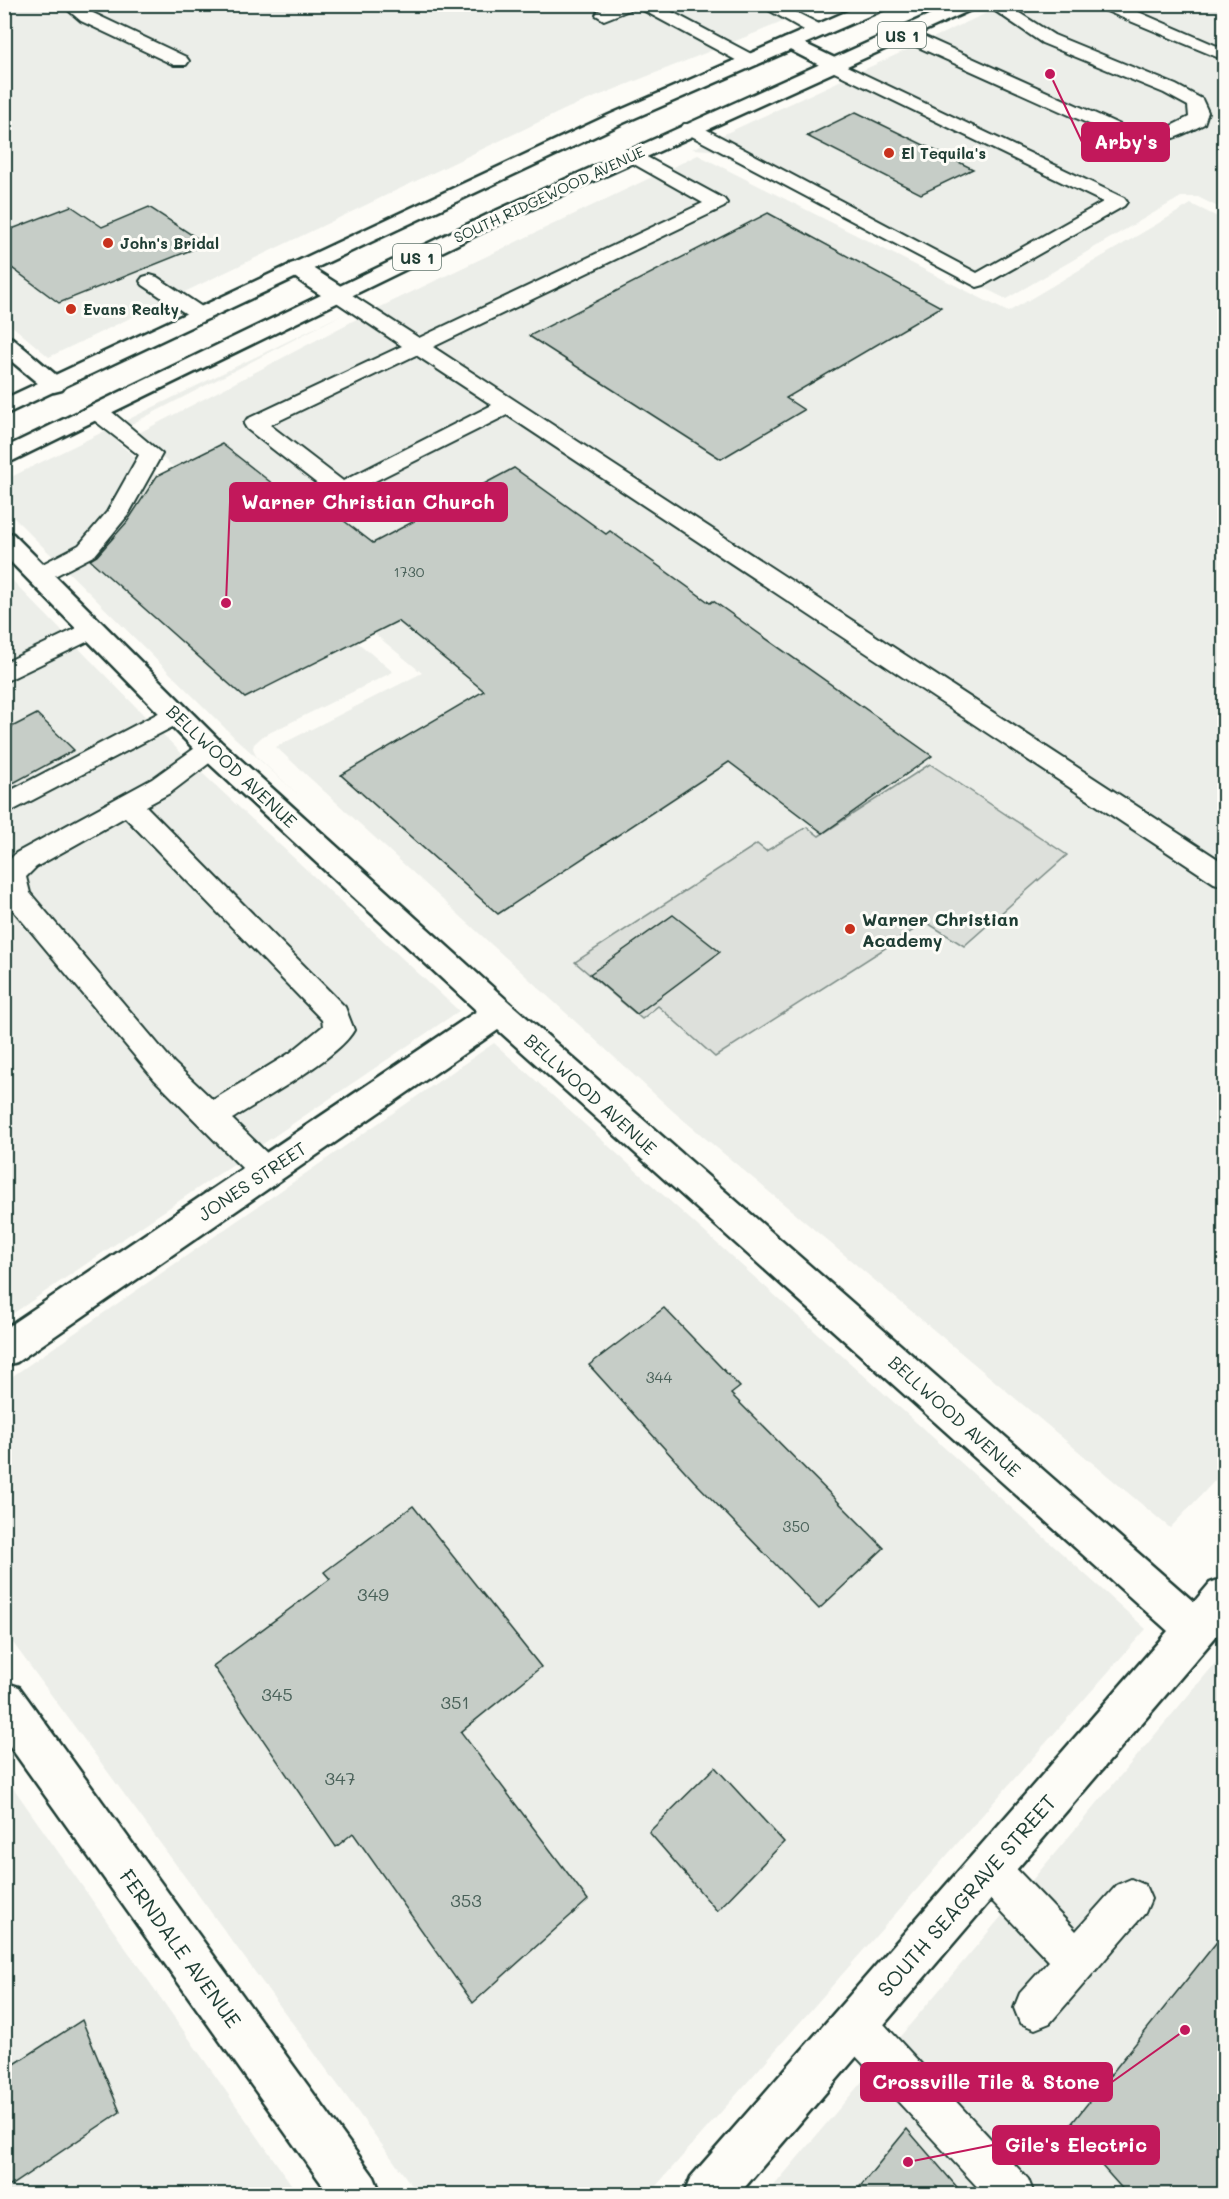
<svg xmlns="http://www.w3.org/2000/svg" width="1229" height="2199" viewBox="0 0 1229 2199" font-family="Mali,sans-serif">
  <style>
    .built { fill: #eceee9 }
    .green { fill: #dde0db; stroke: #7e8e88; stroke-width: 1.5 }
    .building { fill: #c6cdc7; stroke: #1f3d34; stroke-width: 1.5 }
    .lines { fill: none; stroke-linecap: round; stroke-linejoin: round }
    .lane-casing { stroke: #1f3d34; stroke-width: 4 }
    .street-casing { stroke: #1f3d34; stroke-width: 5 }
    .primary-casing { stroke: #1f3d34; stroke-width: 5 }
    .lane { fill: #fdfcf7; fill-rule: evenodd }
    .street { fill: #fdfcf7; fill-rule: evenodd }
    .primary { fill: #fdfcf7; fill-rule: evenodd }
    .poi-dot { fill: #c8321e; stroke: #fdfcf7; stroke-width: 2 }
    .labels { text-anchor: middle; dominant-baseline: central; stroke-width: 6; stroke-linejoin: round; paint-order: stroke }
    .far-number-label { font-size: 14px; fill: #496159 }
    .far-poi-label { font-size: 15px; font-weight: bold; fill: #1f3d34; stroke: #fdfcf7; text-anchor: start }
    .far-street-label { font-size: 15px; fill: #1f3d34; stroke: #fdfcf7 }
    .number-label { font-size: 15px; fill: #496159 }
    .shield { fill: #fdfcf7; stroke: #62766e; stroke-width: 1.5 }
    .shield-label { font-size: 16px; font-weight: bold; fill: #1f3d34 }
    .street-label { font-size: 18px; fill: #1f3d34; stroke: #fdfcf7 }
    .poi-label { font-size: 18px; font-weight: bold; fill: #1f3d34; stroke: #fdfcf7; text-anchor: start }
    .near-number-label { font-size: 18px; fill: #496159 }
    .near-street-label { font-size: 21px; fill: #1f3d34; stroke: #fdfcf7 }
    .leader { fill: none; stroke: #c2185b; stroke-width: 2 }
    .callout-dot { fill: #c2185b; stroke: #fdfcf7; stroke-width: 2 }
    .callout { fill: #c2185b; stroke: #c2185b; stroke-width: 2 }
    .callout-label { font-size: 20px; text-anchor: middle; font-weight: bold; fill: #fff }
  </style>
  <rect width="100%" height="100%" fill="#fdfcf7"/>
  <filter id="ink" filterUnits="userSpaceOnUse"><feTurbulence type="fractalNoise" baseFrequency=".0167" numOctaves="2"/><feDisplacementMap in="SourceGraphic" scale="12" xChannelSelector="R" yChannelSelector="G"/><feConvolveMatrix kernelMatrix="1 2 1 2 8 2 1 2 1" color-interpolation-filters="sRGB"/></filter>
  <g filter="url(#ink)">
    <g class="built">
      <polygon points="4,5 825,5 568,108 49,357 5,320"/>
      <polygon points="1004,5 1224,5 1224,210 1198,197 1181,197 1006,299 711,150 692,149"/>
      <polygon points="698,155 1008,312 1191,204 1224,220 1224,1471 1170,1528 674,1112 276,747 422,673 135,435 370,312"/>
      <polygon points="345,313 122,429 115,435 117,442 393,672 263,736 254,744 253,748 256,756 303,799 235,738 5,509 5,480"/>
      <polygon points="4,572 187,759 459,1011 5,1319"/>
      <polygon points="494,1043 1146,1629 649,2194 418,2194 5,1632 4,1382"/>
      <polygon points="1224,1653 1224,2194 767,2194"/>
      <polygon points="5,1776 298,2194 5,2194"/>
    </g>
    <polygon class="green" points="930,764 1067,855 964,946 926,922 715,1057 658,1006 642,1019 575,962 757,844 766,851 807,827 819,836"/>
    <g class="building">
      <polygon points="856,112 973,169 921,194 807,136"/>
      <polygon points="71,206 102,227 149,207 206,244 59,303 4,262 4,232"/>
      <polygon points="768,213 941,307 786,398 804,410 721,459 529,336"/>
      <polygon points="222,444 311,514 326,507 373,543 514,468 606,534 610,531 710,603 713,601 932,756 823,833 729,762 498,914 341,775 484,691 398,621 245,698 90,560 97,556 127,522 157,476"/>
      <polygon points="37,714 74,750 4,788 4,731"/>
      <polygon points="673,915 720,952 637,1014 590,974"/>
      <polygon points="664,1308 740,1387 731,1394 884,1548 819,1609 694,1481 589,1365"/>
      <polygon points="413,1506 541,1667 461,1732 588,1900 473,2003 353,1833 336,1847 213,1666 330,1579 324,1572"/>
      <polygon points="715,1767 784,1842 717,1911 649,1832"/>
      <polygon points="1224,1933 1224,2194 1127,2194 1068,2128"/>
      <polygon points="82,2020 120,2112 4,2190 4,2071"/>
      <polygon points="907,2129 963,2194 854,2194"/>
    </g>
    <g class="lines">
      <defs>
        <g id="lane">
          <polygon points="61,4 80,4 93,13 186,57 189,61 186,65 174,65 81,21"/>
          <polygon points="615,4 657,4 757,57 760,61 757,65 745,65 637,7 604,20 596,15 598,11"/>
          <polygon points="758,4 780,4 825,27 827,31 825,35 813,35"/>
          <path d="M985 4H1005L1054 35 1176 85 1202 99 1208 112 1204 124C1180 137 1155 148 1127 141L898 38 895 34 898 30H910L1136 132 1161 131 1189 117 1188 106 1164 93 1042 43Z"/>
          <polygon points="1097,4 1120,4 1224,49 1224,60 1099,8"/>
          <polygon points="834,60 1124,198 1127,202 1124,206 984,285 977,287 684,132 681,128 684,124 696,124 977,273 1103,202 828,69 825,65 828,61"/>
          <path d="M632 149 724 199 727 203 724 207 433 347 1224 863V886L1214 883 507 415 341 498 333 496 247 429 244 424 247 419 402 346 332 299 329 295 332 291H346L419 338 703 203 625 159 623 155 625 151ZM416 355 492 405 343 481 270 425Z"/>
          <polygon points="150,275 157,277 208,311 211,315 208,319 194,319 143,285 140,281 143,277"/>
          <polygon points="98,406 106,407 162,454 128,515 95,555 47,580 39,583 31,580 27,575 31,570 79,545 107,512 139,455 90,417 87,412 90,407"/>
          <polygon points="92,621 101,623 104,629 101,635 4,682 4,663"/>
          <polygon points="177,705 186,708 190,714 186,720 4,815 4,794 168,708"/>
          <path d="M211 740 220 743 224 749 220 755 170 793 146 806 345 1007 354 1030C339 1058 261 1100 232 1119L277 1163 281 1172 277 1181 266 1185 255 1181 154 1079 4 899V866L16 853 152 779 202 743ZM125 817 322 1020 323 1026 290 1053 213 1100 174 1063 30 893 26 877 36 867Z"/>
          <polygon points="989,1849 1003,1855 1076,1931 1117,1885 1131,1879 1145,1885 1151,1899 1145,1913 1050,2023 1035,2029 1020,2023 1014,2008 1020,1993 1049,1961 975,1883 969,1869 975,1855"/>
          <polygon points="855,2003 870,2009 1028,2179 1034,2194 984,2194 840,2039 834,2024 840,2009"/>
        </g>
        <g id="street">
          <polygon points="791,37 841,61 844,65 841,69 827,69 784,47 782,43 784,39"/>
          <path d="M298 262 306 264 347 290 350 295 347 300C327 305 306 284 290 274L287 269 290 264Z"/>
          <polygon points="4,336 12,338 62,380 66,385 62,390 54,392 46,390 4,355"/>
          <polygon points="4,532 13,534 221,742 510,1003 1194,1602 1210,1583 1224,1578 1224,1627 739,2194 684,2194 691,2177 1168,1631 498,1030 17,1362 4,1366 4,1329 477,1011 201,756 4,555"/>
          <polygon points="4,1682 19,1687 374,2177 381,2194 329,2194 4,1738"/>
        </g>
        <g id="primary">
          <polygon points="864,4 890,4 887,8 623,123 4,415 4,399 609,115"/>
          <polygon points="953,4 978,4 975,8 503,222 4,465 4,448 489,214"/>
        </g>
      </defs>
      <use href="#lane" class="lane-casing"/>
      <use href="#street" class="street-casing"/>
      <use href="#primary" class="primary-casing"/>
      <use href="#lane" class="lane"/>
      <use href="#street" class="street"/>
      <use href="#primary" class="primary"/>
    </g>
  </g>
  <g class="poi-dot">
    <circle cx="889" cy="153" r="6"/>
    <circle cx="108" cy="243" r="6"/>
    <circle cx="71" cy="309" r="6"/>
    <circle cx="850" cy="929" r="6"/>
  </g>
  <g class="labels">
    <g class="far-number-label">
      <text x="409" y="571">1730</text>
    </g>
    <g class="far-poi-label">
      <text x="901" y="153">El Tequila's</text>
      <text x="120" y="243">John's Bridal</text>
      <text x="83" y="309">Evans Realty</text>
    </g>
    <g class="far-street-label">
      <text transform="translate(549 194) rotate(-25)">SOUTH RIDGEWOOD AVENUE</text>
    </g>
    <g class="number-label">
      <text x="659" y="1377">344</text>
      <text x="796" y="1526">350</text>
    </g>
    <g class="shield">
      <rect x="878" y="22" width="48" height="26" rx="4.5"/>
      <rect x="393" y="244" width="48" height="26" rx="4.5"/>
    </g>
    <g class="shield-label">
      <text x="902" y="35">US 1</text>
      <text x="417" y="257">US 1</text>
    </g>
    <g class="street-label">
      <text transform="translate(232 766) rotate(43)">BELLWOOD AVENUE</text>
      <text transform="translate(591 1094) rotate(42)">BELLWOOD AVENUE</text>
      <text transform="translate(252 1181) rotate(-34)">JONES STREET</text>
      <text transform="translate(955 1416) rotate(42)">BELLWOOD AVENUE</text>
    </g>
    <g class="poi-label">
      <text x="862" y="919">Warner Christian<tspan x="862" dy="21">Academy</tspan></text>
    </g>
    <g class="near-number-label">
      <text x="373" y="1594">349</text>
      <text x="277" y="1694">345</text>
      <text x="455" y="1702">351</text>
      <text x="340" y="1778">347</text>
      <text x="466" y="1900">353</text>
    </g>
    <g class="near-street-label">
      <text transform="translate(966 1895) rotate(-49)">SOUTH SEAGRAVE STREET</text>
      <text transform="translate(181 1948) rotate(54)">FERNDALE AVENUE</text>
    </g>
  </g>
  <path class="leader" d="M1050 74L1082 142M226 603L230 502M1185 2030L1112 2082M908 2162L993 2145"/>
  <g class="callout-dot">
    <circle cx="1050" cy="74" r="6"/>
    <circle cx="226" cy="603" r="6"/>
    <circle cx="1185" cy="2030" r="6"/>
    <circle cx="908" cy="2162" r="6"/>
  </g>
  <g class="callout">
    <rect x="1082" y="123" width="87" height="38" rx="6"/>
    <rect x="230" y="483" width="277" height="38" rx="6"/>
    <rect x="861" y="2063" width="251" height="38" rx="6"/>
    <rect x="993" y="2126" width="166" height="38" rx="6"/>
  </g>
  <g class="callout-label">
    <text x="1126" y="149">Arby's</text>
    <text x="368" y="509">Warner Christian Church</text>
    <text x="986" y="2089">Crossville Tile &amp; Stone</text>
    <text x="1076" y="2152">Gile's Electric</text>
  </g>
  <rect width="1229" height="2199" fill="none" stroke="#fdfcf7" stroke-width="24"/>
  <rect x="12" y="12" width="1205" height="2175" fill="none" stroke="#1f3d34" stroke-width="2" filter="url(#ink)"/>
</svg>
